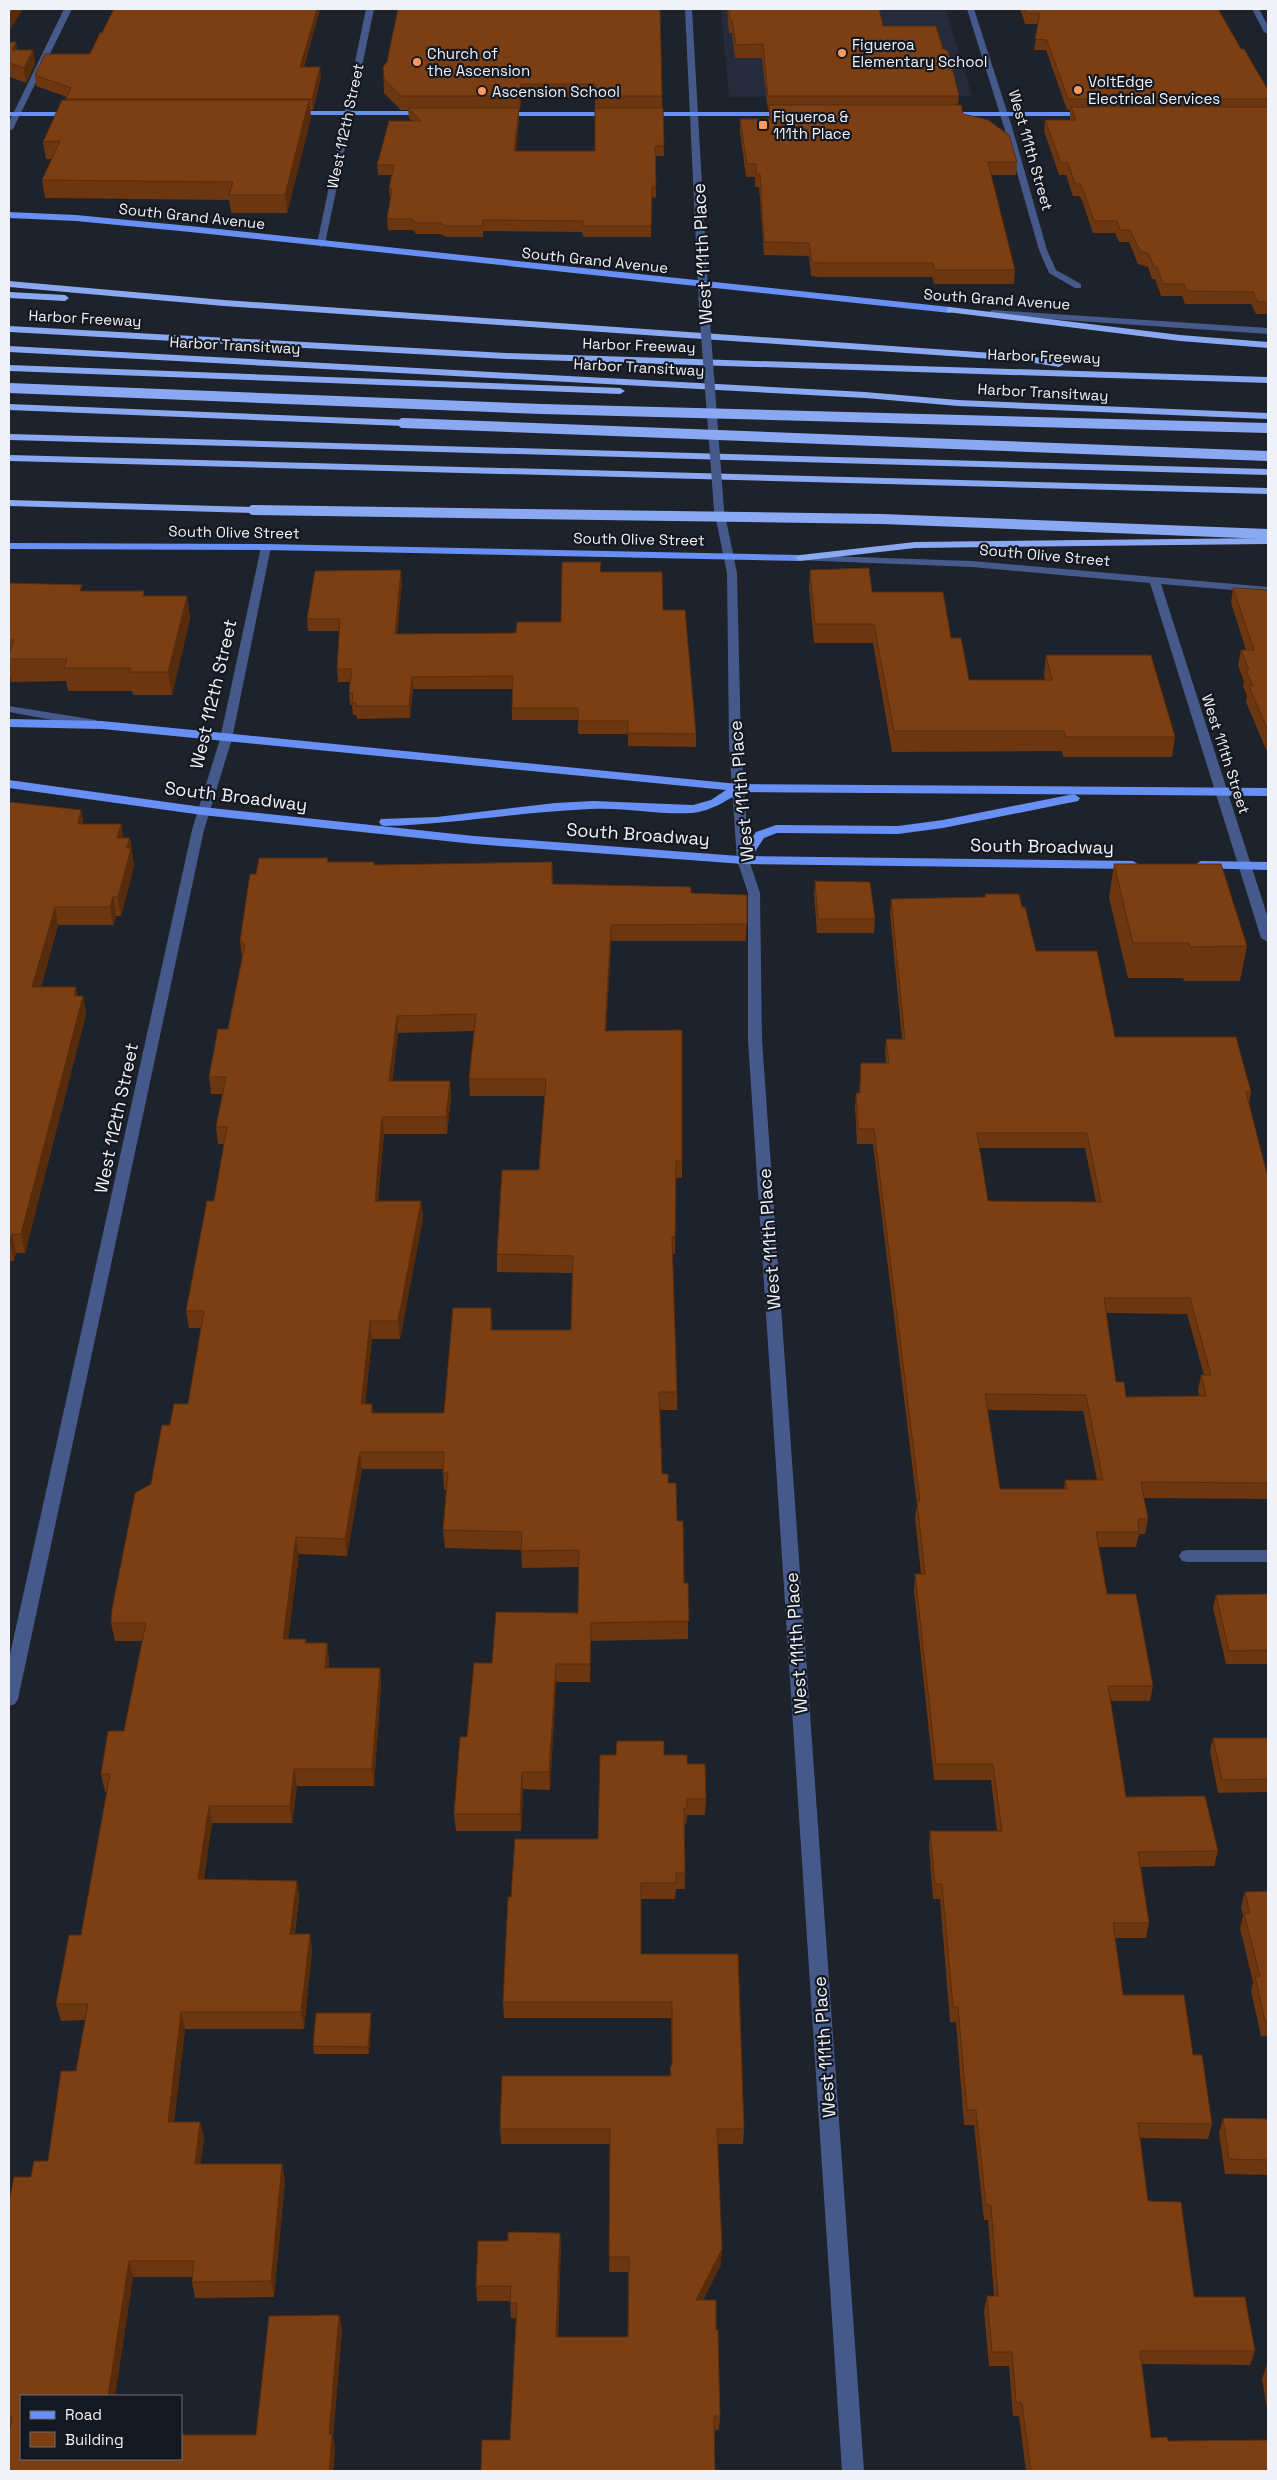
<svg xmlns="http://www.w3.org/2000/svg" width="1277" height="2480" viewBox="0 0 1277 2480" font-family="'Space Grotesk',sans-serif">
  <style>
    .built { fill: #252b3a }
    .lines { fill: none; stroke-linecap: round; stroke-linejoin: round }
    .minor { fill: #45598a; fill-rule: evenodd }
    .major { fill: #678ff4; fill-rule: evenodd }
    .highway { fill: #8aa9f2; fill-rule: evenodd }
    .minor-bridge { stroke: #45598a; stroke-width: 10 }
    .highway-bridge { stroke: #8aa9f2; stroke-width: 10 }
    .wall { fill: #6b3610; fill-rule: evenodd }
    .shaded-wall { fill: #572c0d }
    .building { fill: #7c3f13; stroke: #572c0d; fill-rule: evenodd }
    .poi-dot { fill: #ff9b5a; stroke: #141821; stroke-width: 2 }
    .labels { text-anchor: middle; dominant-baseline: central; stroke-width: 4.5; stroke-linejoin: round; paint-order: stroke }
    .far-poi-label { font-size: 15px; fill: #eff2f9; stroke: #141821; text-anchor: start }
    .far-street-label { font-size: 15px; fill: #eff2f9; stroke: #141821 }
    .street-label { font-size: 18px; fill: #eff2f9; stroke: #141821 }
  </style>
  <rect width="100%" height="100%" fill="#1d222b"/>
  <polygon class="built" points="721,9 946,9 972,96 729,97"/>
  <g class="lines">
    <g class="minor">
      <polygon points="64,9 72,9 13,129 9,131 9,122"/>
      <polygon points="366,9 374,9 325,244 321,247 317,244"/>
      <polygon points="685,9 692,9 709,308 704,311 699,308"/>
      <polygon points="967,9 974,9 1012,127 1047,250 1056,270 1081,284 1081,288 1075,288 1049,273 1039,250 1004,127"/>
      <polygon points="1252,9 1259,9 1268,26 1268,34 1264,32"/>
      <polygon points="993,310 1268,328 1268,334 990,315 990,311"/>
      <polygon points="719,507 724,510 737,573 741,744 749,860 760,893 762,1040 864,2471 842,2471 748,1040 748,893 737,860 729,744 727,573 714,510"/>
      <polygon points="266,544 271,547 232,739 204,830 18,1699 15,1704 9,1706 9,1659 192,830 220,739 261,547"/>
      <polygon points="800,555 972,561 1268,587 1268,593 1161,584 1268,918 1268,942 1261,938 1150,583 972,567 796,560 796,556"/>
      <polygon points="9,706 96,720 102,724 96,728 9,712"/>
      <polygon points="1188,1550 1268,1550 1268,1562 1188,1562 1182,1561 1179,1556 1182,1551"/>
    </g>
    <g class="major">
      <polygon points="287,111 427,111 431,113 427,115 287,115"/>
      <polygon points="9,112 75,112 79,114 75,116 9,116"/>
      <polygon points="500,112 615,112 619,114 615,116 497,116 497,112"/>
      <polygon points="640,112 790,112 794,114 790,116 643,116 639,114"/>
      <polygon points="943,112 1090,112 1094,114 1090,116 940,116 939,114"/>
      <polygon points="9,212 76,215 190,226 950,307 955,310 950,313 190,232 76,221 9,218"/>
      <polygon points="9,543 266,544 800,555 805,558 800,561 266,550 9,549"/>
      <path d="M9 719 102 721 738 784 1268 788V796L741 792C726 801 711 811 692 813 659 815 624 807 590 809 521 812 454 824 385 826L381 825 379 822 381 819 437 817 555 803 593 801 693 805 711 800 726 790 102 729 9 727Z"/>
      <polygon points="9,780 202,807 474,836 739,856 756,832 776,825 898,826 943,820 1074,794 1080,798 1078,801 943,828 898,834 777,833 764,838 752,856 1133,861 1139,865 1133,869 743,864 474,844 202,815 9,788"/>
      <polygon points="1201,861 1268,862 1268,870 1197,868 1195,865"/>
    </g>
    <g class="highway">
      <polygon points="9,281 224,300 1023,355 1059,361 1064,364 1059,367 1023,361 224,306 9,287"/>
      <polygon points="9,292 65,295 69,298 65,301 9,298"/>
      <polygon points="950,307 1180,335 1268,342 1268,348 1180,341 947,312 947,308"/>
      <polygon points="9,326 506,353 1268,377 1268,383 506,359 9,332"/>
      <polygon points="9,346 865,392 958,400 1268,413 1268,419 958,406 865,398 9,352"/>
      <polygon points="9,365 620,388 625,391 620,394 9,371"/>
      <polygon points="9,404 403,420 408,423 403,426 9,410"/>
      <polygon points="9,434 1268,469 1268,475 9,440"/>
      <polygon points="9,455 1268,488 1268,494 9,461"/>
      <polygon points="9,500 253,507 258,510 253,513 9,506"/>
      <polygon points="1268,538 1268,544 915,548 800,561 795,558 800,555 915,542"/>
    </g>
    <polyline class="minor-bridge" points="704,308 719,510"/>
    <g class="highway-bridge">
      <polyline points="9,388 541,409 1268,428"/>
      <polyline points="403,423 1268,456"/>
      <polyline points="253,510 882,519 1268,534"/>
    </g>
  </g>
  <g class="wall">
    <polygon points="114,9 320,9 304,67 321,77 313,110 310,110 311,118 287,213 231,213 229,200 45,198 42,180 52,159 46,159 43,142 66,100 67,97 36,86 35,75 90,54 102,33"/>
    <path d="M398 9 662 96 664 156H656V198L652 197 651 237H583L582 232 483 231V237H447L440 234H416L413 230H388L387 219 390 200 389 189 391 175H378L377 165 412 121 409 118 408 110H401L384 93 383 67 387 62ZM521 97H595V151H516L519 118V110H520Z"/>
    <polygon points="727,9 879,9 883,26 943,49 959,96 958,105 963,114 1017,162 1016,175 991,175 1015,270 1014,284 934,284 932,277 818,277 811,276 809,256 764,255 759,187 755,187 755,177 746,177 740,132 740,119 769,119 769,110 768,110 762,58 735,58 732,33 729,33"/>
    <polygon points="1020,9 1218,9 1241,49 1268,90 1268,314 1256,314 1251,304 1185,304 1182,296 1161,296 1155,279 1152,279 1148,267 1138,264 1129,242 1119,242 1115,233 1093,233 1082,200 1079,196 1073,196 1066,175 1059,175 1044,131 1045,120 1070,120 1070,110 1067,110 1046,50 1034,50 1038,24 1025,24"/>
    <polygon points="9,42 16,42 17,50 33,50 35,64 26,83 10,77 9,80"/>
    <polygon points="810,570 872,592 951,638 969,680 1045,680 1044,675 1046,655 1175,737 1172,757 1063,757 1062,751 892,752 873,643 814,643 809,589"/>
    <polygon points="601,572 663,610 696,734 696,747 628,746 628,734 578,734 578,720 512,720 512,708 513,689 413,689 410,718 357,719 356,715 353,715 352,705 350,705 349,693 350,682 338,682 337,669 340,631 308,631 307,619 402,582 397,634 516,633 561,622"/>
    <polygon points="9,583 83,591 144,591 144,596 187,596 190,618 172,695 133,695 132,691 68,691 66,681 11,682 9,668"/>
    <polygon points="1233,588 1268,590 1268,754 1246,702 1247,696 1243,686 1244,681 1238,666 1241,650 1246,650 1231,603"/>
    <polygon points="9,802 81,810 83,824 121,824 123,838 130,838 134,866 121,916 116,916 113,925 58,925 41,987 78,996 83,996 86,1014 25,1253 16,1253 14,1261 10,1261 9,1265"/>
    <path d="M259 858H328V862H374V865L552 862 553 884 691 887V893L747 895 746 941H611L606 1031 682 1030V1178H676L675 1254H672L677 1392V1410H660L662 1474H668V1483H676L677 1521H683L684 1583H688V1639L591 1641 590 1682H556L550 1790 523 1789 521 1831H456L454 1814 460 1737H467L474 1663H492L496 1612 578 1613 579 1567 522 1568 521 1550 445 1548 443 1530 446 1490H444L443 1469H362L347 1556 299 1554 288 1639H306L307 1643H327L329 1661V1668H380L381 1685 374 1786H297L292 1823H212L204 1879 297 1881 299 1898 295 1934H310L312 1951 304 2029H185L174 2122H200L204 2138 200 2164H282L285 2181 274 2297 195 2298 192 2282V2277H133L115 2396H21V2459H181V2435H256L269 2316 339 2315 342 2331 333 2437 335 2449 333 2471H9V2203L14 2177H31L34 2161H48L61 2071H76L85 2020 61 2021 56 2004 69 1935H81L107 1792H105L101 1774 108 1731H124L142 1641H115L111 1623 112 1609 135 1493 151 1484 162 1425H170L174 1404H188L201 1328H189L186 1311 207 1201H214L224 1144H218L216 1127 222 1094H211L209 1077 218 1029H228L242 957 240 941 250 874H256ZM474 1031 469 1079 470 1096H545L539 1170H502L497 1254V1272L572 1273 571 1330H492L491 1308H453L444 1413H373L372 1404H365L372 1339H400L423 1218 421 1201H378L384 1134H447L451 1098 450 1081H392L398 1033Z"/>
    <polygon points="1114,864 1247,946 1240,981 1184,981 1183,978 1128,978 1109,898"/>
    <polygon points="815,881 875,919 874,933 817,933 814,895"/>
    <path d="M985 894 1022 907 1036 951 1115 1037 1251 1092 1249 1105 1268 1178V1499L1144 1498 1148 1519 1145 1534H1139L1136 1547H1098L1107 1594 1153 1686 1150 1701H1110L1126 1797 1218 1851 1214 1866 1141 1867 1149 1923 1146 1938H1115L1123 1995 1193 2055 1212 2124 1208 2139 1140 2138 1148 2201 1194 2297 1255 2351 1250 2365 1142 2364 1151 2438 1168 2441 1268 2471H1026L1019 2416H1013L1009 2366H989L984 2310 987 2296H994L988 2220H984L974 2125H964L956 2022H950L940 1899H933L929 1846 930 1831H997L991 1780H934L914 1590 915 1574H921L915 1517 917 1505 873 1144H857L855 1108 856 1093H859L861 1063H886L885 1054 886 1039H902L890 913 891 899 985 897ZM979 1148H1085L1096 1202 988 1201ZM1106 1313 1187 1314 1204 1375H1201L1198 1390 1199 1396 1126 1397 1116 1382ZM987 1410 1083 1411 1097 1480H1065L1064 1489H1000Z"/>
    <polygon points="1268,1594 1268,1664 1226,1664 1213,1608 1216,1595"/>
    <polygon points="1213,1738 1268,1738 1268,1792 1218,1793 1210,1751"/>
    <polygon points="664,1755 687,1764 706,1799 705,1815 687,1815 686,1824 684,1824 685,1889 676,1889 675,1899 641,1899 641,1954 738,1954 744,2129 743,2144 718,2144 721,2264 703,2300 716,2330 720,2416 719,2430 510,2440 517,2318 511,2318 510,2301 477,2301 476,2286 508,2241 560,2233 561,2247 558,2337 628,2337 628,2272 609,2272 610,2144 501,2144 500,2129 670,2076 672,2066 671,2018 504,2018 503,2002 511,1897 598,1839"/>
    <polygon points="1268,1891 1268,2036 1261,2036 1251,1991 1253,1982 1240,1928 1243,1916 1241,1907 1245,1892"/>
    <polygon points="371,2013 371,2021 369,2054 314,2054 313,2046"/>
    <polygon points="1223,2118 1268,2119 1268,2175 1225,2174 1219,2133"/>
    <polygon points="1267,2365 1268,2365 1268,2415 1262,2379"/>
  </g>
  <g class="shaded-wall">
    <polygon points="13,9 23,9 9,32 9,15"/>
    <polygon points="317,9 320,9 301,77 300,67"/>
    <polygon points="16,42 18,56 12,50"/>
    <polygon points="33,50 35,64 26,83 24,68"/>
    <polygon points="9,66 10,77 9,80"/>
    <polygon points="320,67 321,77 313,110 312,99"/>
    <polygon points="521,84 521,97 520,110 519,96"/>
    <polygon points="309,100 311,118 287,213 285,195"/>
    <polygon points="519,108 519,118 515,162 514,151"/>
    <polygon points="401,570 402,582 395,646 395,634"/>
    <polygon points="187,596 190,618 172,695 168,672"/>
    <polygon points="412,677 413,689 410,718 409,706"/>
    <polygon points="81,810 84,828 78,824"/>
    <polygon points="121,824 124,842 117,838"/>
    <polygon points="130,838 134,866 121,916 118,897 126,848"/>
    <polygon points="113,897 116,916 113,925 110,907"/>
    <polygon points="55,907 58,925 35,1006 32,987"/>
    <polygon points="611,925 611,941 605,1048 605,1031"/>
    <polygon points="76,987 80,1006 74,996"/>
    <polygon points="83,996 86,1014 25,1253 21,1234"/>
    <polygon points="397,1016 398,1033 391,1098 389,1081"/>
    <polygon points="450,1081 451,1098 447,1134 446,1117"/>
    <polygon points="382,1117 384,1134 376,1218 375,1201"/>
    <polygon points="421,1201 423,1218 400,1339 398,1321"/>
    <polygon points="12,1234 16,1253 14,1261 10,1242"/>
    <polygon points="491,1308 492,1325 492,1347 491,1330"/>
    <polygon points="370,1321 372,1339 363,1421 361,1404"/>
    <polygon points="360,1452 362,1469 347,1556 345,1539"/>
    <polygon points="296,1537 299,1554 286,1656 283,1639"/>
    <polygon points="591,1623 591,1641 590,1682 590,1664"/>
    <polygon points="327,1643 329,1661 327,1685 325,1668"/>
    <polygon points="556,1664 556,1682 550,1790 549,1772"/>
    <polygon points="380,1668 381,1685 374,1786 372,1769"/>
    <polygon points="294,1769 297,1786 292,1823 290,1806"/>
    <polygon points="522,1772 523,1789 521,1831 520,1814"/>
    <polygon points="209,1806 212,1823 201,1896 198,1879"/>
    <polygon points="297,1881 299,1898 292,1951 290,1934"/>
    <polygon points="310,1934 312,1951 304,2029 301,2012"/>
    <polygon points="181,2012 185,2029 172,2138 168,2122"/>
    <polygon points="371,2013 371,2021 369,2054 368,2047"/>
    <polygon points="200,2122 204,2138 198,2181 195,2164"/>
    <polygon points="282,2164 285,2181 274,2297 271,2281"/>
    <polygon points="560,2233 561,2247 557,2352 556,2337"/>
    <polygon points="722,2249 721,2264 696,2314 696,2300"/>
    <polygon points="129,2261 133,2277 115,2396 108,2396"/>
    <polygon points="339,2315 342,2331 333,2437 335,2449 333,2471 329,2471 329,2434"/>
  </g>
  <g class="building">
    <polygon points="9,9 13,9 9,15"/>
    <polygon points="114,9 317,9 300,67 320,67 312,99 66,99 71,88 35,75 45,54 90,54 100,33 102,33"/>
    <polygon points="398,9 660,9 662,96 595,96 595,84 521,84 519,96 401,96 384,79 383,67 387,62"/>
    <polygon points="729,9 879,9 883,26 936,26 943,49 948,51 959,96 768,96 763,44 736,45 732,20 730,20"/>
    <polygon points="1025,9 1218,9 1241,49 1244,49 1268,90 1268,99 1068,99 1047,40 1035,39 1040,13 1026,13"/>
    <polygon points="9,42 16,42 12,50 33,50 24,68 9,63"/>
    <polygon points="62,100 309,100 285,195 229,195 233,182 42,180 60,141 43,142"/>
    <polygon points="769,105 961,105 963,114 988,120 1009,135 1017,162 988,162 1015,270 935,270 933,263 819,263 812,262 809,243 764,242 760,174 756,174 756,164 747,164 740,119 771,119"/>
    <polygon points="1071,107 1268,107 1268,302 1258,302 1253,292 1187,291 1184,284 1163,284 1157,267 1154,267 1149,254 1140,251 1130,230 1120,230 1117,221 1094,221 1083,189 1080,184 1075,184 1068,163 1061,163 1045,120 1076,120"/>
    <polygon points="408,108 519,108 514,151 595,151 595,108 663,108 664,146 655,146 656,187 652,187 651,226 582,226 583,221 483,220 482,226 446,226 440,223 416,223 412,219 387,219 392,189 389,189 394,165 377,165 389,121 421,121"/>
    <polygon points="562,562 601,562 600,572 662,572 663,610 685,610 696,734 628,733 628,721 578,721 578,708 512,708 513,676 412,677 409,706 356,706 356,703 352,703 353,693 349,693 352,669 337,669 340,619 307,619 315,571 401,570 395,634 516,633 517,622 561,622"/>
    <polygon points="869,568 872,592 943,592 951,638 961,638 969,680 1052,680 1046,655 1151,655 1175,737 1066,737 1064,731 894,731 874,624 815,624 810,570"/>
    <polygon points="9,583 82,585 80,591 144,591 142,596 187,596 168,672 129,672 131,668 64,668 67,659 9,659 9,654 14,640 9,640"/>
    <polygon points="1233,588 1268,590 1268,731 1249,686 1253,686 1246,670 1249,670 1241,650 1254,650"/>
    <polygon points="9,802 81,810 78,824 121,824 117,838 130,838 126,848 131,848 118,897 113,897 110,907 55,907 32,987 76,987 74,996 83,996 21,1234 12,1234 10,1242 9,1242"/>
    <path d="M259 858H328L327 862H374V865L552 862V884L691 887V893L747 895V924L611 925 605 1031 682 1030V1161H676L675 1237H672L677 1392H659L662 1474H668V1483H676L677 1521H683L684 1583H688L689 1621 591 1623 590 1664H556L549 1772H522L520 1814H454L460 1737H467L474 1663H492L496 1612 578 1613 579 1550 521 1551 522 1532 443 1530 448 1472 443 1473 444 1452H360L345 1539 296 1537 283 1639H306L305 1643H327L325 1668H380L372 1769H294L290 1806H209L198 1879 297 1881 290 1934H310L301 2012H181L168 2122H200L195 2164H282L271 2281 192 2282 194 2261H129L108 2396H21V2459H181V2435H256L269 2316 339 2315 329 2434H332L329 2471H9V2434L12 2417H9V2203L14 2177H31L34 2161H48L61 2071H76L88 2004H56L69 1935H81L110 1774H101L108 1731H124L146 1623H111L112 1609 135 1493 151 1484 162 1425H170L174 1404H188L204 1311H186L207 1201H214L227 1127H216L226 1077H209L218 1029H228L245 944H242V941H240L250 874H256ZM476 1014 469 1079H546L539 1170H502L497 1254 573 1256 571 1330H491V1308H453L444 1413H371L372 1404H361L370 1321H398L421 1201H375L382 1117H446L450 1081H389L397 1016Z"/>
    <polygon points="1114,864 1221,864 1247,946 1190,947 1189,943 1133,943"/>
    <polygon points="815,881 870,882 875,919 818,919"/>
    <path d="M985 894H1019L1022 907H1025L1036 951H1097L1115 1037H1236L1251 1092H1246L1268 1178V1483L1141 1482 1148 1519H1138L1139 1532H1096L1107 1594H1136L1153 1686H1108L1126 1797 1205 1796 1218 1851 1138 1852 1149 1923H1113L1123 1995H1184L1193 2055H1202L1212 2124 1138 2123 1148 2201 1181 2202 1194 2297H1245L1255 2351H1140L1151 2438 1167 2437 1168 2441 1268 2440V2471H1031L1022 2403 1016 2402 1012 2352H992L987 2296H998L991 2205H986L976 2110H967L958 2007H953L942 1884H935L930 1831H1002L993 1764H936L915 1574H925L917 1501H920L874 1129H858L856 1093H860L861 1063H889L886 1039H905L891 899 986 897ZM977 1133H1087L1101 1202 988 1201ZM1104 1298H1190L1211 1375H1201L1206 1396 1126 1397 1124 1382H1116ZM985 1394 1086 1395 1103 1480H1065L1067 1489H1000Z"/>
    <polygon points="1268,1594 1268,1650 1229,1651 1216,1595"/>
    <polygon points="1213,1738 1268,1738 1268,1779 1222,1780"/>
    <polygon points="617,1741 664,1741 664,1755 687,1755 687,1764 705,1764 706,1799 687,1799 687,1808 684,1808 685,1873 676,1873 676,1883 641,1883 641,1954 738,1954 744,2129 717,2129 722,2249 696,2300 716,2300 716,2330 718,2330 720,2416 714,2416 715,2471 481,2471 482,2440 510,2440 517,2303 510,2303 511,2286 476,2286 478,2241 508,2241 508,2232 560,2233 556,2337 628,2337 629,2257 609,2257 610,2129 500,2129 502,2076 671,2076 670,2066 672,2066 672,2002 503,2002 508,1897 511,1897 515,1839 598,1839 600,1755 616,1755"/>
    <polygon points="1268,1891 1268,2021 1265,2021 1255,1976 1260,1976 1244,1913 1250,1913 1245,1892"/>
    <polygon points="316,2013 371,2013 368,2047 313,2046"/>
    <polygon points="1223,2118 1268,2119 1268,2160 1229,2159"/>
  </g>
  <g class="poi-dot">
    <circle cx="842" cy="53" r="5"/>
    <circle cx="417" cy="62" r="5"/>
    <circle cx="1078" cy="90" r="5"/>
    <circle cx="482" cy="91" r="5"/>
    <rect x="758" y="120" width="10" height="10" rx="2.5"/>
  </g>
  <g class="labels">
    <g class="far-poi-label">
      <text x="852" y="44">Figueroa<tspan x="852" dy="17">Elementary School</tspan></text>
      <text x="427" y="53">Church of<tspan x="427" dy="17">the Ascension</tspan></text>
      <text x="1088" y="81">VoltEdge<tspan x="1088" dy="17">Electrical Services</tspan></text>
      <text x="492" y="91">Ascension School</text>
      <text x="773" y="116">Figueroa &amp;<tspan x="773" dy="17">111th Place</tspan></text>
    </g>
    <g class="far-street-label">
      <text transform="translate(345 126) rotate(-78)">West 112th Street</text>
      <text transform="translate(1031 150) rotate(74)">West 111th Street</text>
      <text transform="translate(192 216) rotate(6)">South Grand Avenue</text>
      <text transform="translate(595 260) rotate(6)">South Grand Avenue</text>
      <text transform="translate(997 299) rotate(4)">South Grand Avenue</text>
      <text transform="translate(85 318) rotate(3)">Harbor Freeway</text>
      <text transform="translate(235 345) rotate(3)">Harbor Transitway</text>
      <text transform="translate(639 345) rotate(2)">Harbor Freeway</text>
      <text transform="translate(1044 356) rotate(2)">Harbor Freeway</text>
      <text transform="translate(639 367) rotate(3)">Harbor Transitway</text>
      <text transform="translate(1043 392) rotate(3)">Harbor Transitway</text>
      <text transform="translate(234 532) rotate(1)">South Olive Street</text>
      <text transform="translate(639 539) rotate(1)">South Olive Street</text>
      <text transform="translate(1045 555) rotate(5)">South Olive Street</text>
      <text transform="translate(1226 754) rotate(72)">West 111th Street</text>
    </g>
    <g class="street-label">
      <text transform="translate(702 254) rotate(-93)">West 111th Place</text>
      <text transform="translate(213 694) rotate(-77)">West 112th Street</text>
      <text transform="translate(741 791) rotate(-95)">West 111th Place</text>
      <text transform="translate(236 796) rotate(7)">South Broadway</text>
      <text transform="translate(638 834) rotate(4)">South Broadway</text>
      <text transform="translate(1042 846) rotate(1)">South Broadway</text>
      <text transform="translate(116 1118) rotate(-78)">West 112th Street</text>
      <text transform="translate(769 1239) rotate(-94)">West 111th Place</text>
      <text transform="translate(796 1643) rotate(-94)">West 111th Place</text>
      <text transform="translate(824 2047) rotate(-94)">West 111th Place</text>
    </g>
  </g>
  <rect width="1277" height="2480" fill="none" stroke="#eff2f9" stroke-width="20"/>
  <rect x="20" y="2395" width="162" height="65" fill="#141821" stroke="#6c6f77"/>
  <rect x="30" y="2411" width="25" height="8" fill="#678ff4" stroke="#6c6f77"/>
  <text x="65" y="2420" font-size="15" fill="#eff2f9">Road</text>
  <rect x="30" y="2432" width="25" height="15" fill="#7c3f13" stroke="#6c6f77"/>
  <text x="65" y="2445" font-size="15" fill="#eff2f9">Building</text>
</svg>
